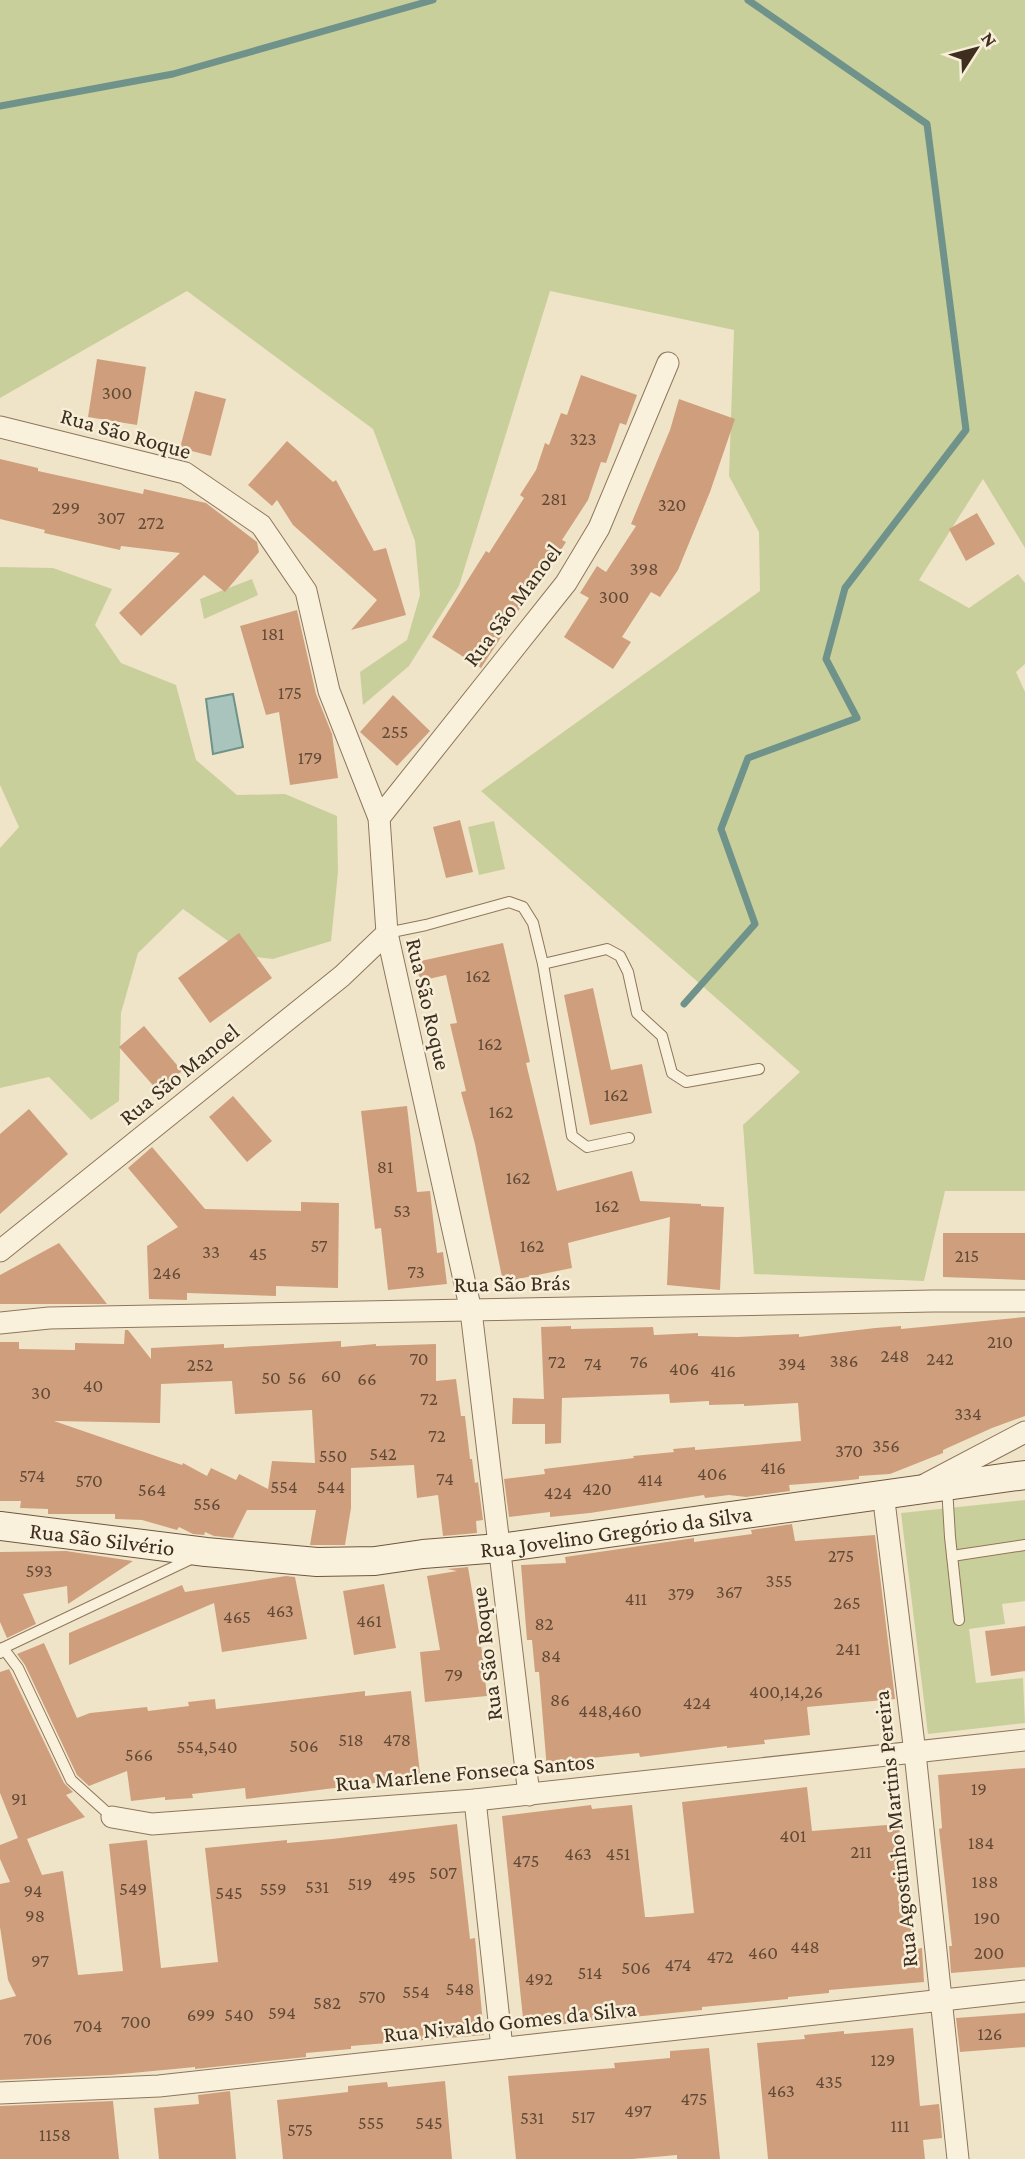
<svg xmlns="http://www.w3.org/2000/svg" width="1025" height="2159" viewBox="0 0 1025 2159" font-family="'Crimson Pro',serif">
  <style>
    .green { fill: #c9cf9b }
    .water { fill: #a9c4bc; stroke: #6f938a; stroke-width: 2 }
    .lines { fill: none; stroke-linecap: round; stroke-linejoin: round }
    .stream { stroke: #6f938a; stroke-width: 7 }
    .building { fill: #cf9f7d; fill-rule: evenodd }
    .lane-casing { stroke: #8d765c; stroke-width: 12 }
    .street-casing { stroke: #8d765c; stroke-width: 23 }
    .secondary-casing { stroke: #6f573f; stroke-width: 30 }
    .lane { stroke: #faf1dc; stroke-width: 10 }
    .street { stroke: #faf1dc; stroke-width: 21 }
    .secondary { stroke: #faf1dc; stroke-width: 28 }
    .labels { text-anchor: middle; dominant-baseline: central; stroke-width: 5; stroke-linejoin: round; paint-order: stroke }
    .number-label { font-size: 19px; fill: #624a37 }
    .street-label { font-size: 23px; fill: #3d2e20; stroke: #f7eed8 }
  </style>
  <rect width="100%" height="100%" fill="#f0e4c8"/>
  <g class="green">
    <polygon points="0,0 1025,0 1025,548 983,479 919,580 969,608 1018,574 1025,583 1025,664 1016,672 1025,692 1025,1191 945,1191 924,1281 754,1274 743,1125 800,1072 481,791 760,591 759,532 729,476 734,330 550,291 459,586 409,666 363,705 360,672 407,640 420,595 415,541 373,429 187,291 0,398"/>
    <polygon points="0,567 53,568 112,589 95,625 121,663 176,685 196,760 237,795 285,794 337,816 338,872 331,941 273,959 249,956 183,909 138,953 121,1013 119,1101 91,1120 49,1077 0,1088 0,848 19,827 0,785"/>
    <polygon points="252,579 258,595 204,619 200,599"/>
    <polygon points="494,821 505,869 479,875 468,827"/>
    <polygon points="1025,1500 1025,1601 1002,1604 1005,1624 969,1629 976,1683 1023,1678 1025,1723 928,1734 901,1513"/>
  </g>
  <polygon class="water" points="233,694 243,747 213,754 206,699"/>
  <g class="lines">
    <g class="stream">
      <polyline points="0,106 173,74 433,0"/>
      <polyline points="684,1004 755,924 721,829 748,758 857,718 826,659 845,588 966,430 927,124 748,0"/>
    </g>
  </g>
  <g class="building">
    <polygon points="97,359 146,367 137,425 88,417"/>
    <polygon points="581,375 637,395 626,425 620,423 606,463 601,462 588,500 562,540 566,542 549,569 546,568 481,668 432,637 486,551 489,553 524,498 520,495 536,470 545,443 549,445 561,413 567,415"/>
    <polygon points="195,391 226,399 211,456 180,448"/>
    <polygon points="679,399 735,419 710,492 678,570 660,597 651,592 622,637 631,642 613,669 564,637 589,598 580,593 597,566 606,572 636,526 631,524 670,430"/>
    <polygon points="287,441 333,482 336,480 374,551 386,548 406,615 351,630 377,600 293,525 277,500 272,506 248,485"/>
    <polygon points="0,459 38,468 38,471 143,494 144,489 206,503 257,542 259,552 225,592 204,575 141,636 119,613 180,553 121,546 120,550 44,533 45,530 0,519"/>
    <polygon points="977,513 995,544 966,561 949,529"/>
    <polygon points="297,610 316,694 332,734 338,778 290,785 279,712 266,715 240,626"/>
    <polygon points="393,695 430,731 397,766 360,732"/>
    <polygon points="460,820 473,872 446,878 433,827"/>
    <polygon points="239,933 272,978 210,1023 178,978"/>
    <polygon points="503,943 530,1062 526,1063 557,1191 632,1171 640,1201 701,1204 701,1206 724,1207 720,1290 667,1285 670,1217 568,1243 572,1268 503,1282 475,1144 461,1092 466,1091 450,1024 457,1023 446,975 420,981 416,962"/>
    <polygon points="593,988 611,1070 642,1064 652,1113 590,1125 564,995"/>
    <polygon points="144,1026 182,1071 158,1091 119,1047"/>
    <polygon points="233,1096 272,1141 247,1162 209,1117"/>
    <polygon points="407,1106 417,1192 430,1191 437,1253 443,1252 447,1284 388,1290 381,1228 375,1229 361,1111"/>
    <polygon points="29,1109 68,1154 0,1214 0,1134"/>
    <polygon points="152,1147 205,1209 301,1211 301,1202 339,1203 338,1288 276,1286 276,1296 187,1293 187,1300 149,1299 147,1246 178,1227 128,1168"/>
    <polygon points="943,1233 1025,1233 1025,1280 943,1277"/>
    <polygon points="59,1243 107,1304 0,1304 0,1275"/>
    <polygon points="1025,1317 1025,1416 992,1428 943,1450 943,1453 890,1474 859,1476 859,1479 841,1481 789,1485 790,1491 746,1497 729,1495 705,1498 704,1495 590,1513 550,1517 550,1512 509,1517 504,1479 545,1474 544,1469 634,1458 633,1456 674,1452 673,1449 695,1447 695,1450 801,1441 798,1403 744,1406 744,1404 709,1405 709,1401 670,1403 669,1394 562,1398 561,1443 545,1444 545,1424 512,1424 513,1398 544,1399 541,1327 571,1326 571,1329 653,1327 654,1335 698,1333 698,1336 737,1337 799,1334 799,1337 875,1328 901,1326 901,1329"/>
    <path d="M125 1330H128L151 1359V1348L224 1344V1348L341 1341V1347L376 1344V1346L436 1344V1381L456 1379 461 1416H465L470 1459H472L475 1483 478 1482 483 1520 476 1521 477 1533 443 1536 438 1495 417 1498 414 1465 351 1468V1508L345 1545H310L316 1510H247L233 1538 214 1536 205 1532 204 1535 193 1534 179 1527 177 1530 142 1520 115 1519V1514H48V1509L20 1508 21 1501H0V1342H19V1349L75 1350V1343L124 1344ZM232 1381 235 1414 312 1410 315 1463 272 1461 268 1489 239 1474 236 1480 211 1468 207 1476 183 1463 182 1465 54 1421 160 1423 161 1384Z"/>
    <polygon points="792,1524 795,1541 875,1535 895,1699 807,1707 810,1735 764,1740 765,1744 727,1748 727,1746 640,1757 639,1753 582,1759 583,1767 547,1770 539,1672 535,1672 532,1640 527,1640 521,1565 566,1563 565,1557 694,1538 694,1542 752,1534 751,1530"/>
    <polygon points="66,1551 133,1561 68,1604 67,1586 23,1594 36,1624 7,1638 0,1622 0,1552"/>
    <polygon points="468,1567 481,1644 487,1696 425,1702 420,1652 440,1650 427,1576 457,1571 447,1569"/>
    <polygon points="286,1576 295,1577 307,1639 222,1652 214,1603 69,1665 69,1633 182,1585 185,1592"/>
    <polygon points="384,1584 396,1648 354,1655 343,1591"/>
    <polygon points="1025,1626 1025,1671 991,1676 985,1631"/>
    <polygon points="44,1643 77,1718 90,1713 147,1707 148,1711 189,1706 188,1702 215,1699 216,1709 365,1691 365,1696 411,1691 421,1783 383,1787 383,1782 246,1799 245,1788 192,1794 193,1798 165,1800 165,1797 131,1801 127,1771 89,1786 77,1775 25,1665 17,1654"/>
    <polygon points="9,1669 64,1783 73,1792 66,1795 85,1817 27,1839 42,1875 63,1871 78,1975 123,1971 109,1844 147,1840 161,1968 218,1962 205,1848 287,1840 287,1843 332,1839 457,1824 470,1939 475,1938 484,2035 351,2046 351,2049 306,2053 306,2057 195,2069 195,2067 111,2075 0,2080 0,2000 16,1996 8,1980 0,1927 0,1884 10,1882 0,1859 0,1845 18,1838 0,1793 0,1672"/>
    <polygon points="1025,1768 1025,1967 951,1973 949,1946 952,1946 939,1829 942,1828 938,1775"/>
    <polygon points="807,1787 812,1831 899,1824 904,1888 910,1888 916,1949 922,1948 924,1982 829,1990 829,1993 788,1997 788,1999 702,2007 702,2010 524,2028 502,1816 591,1805 592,1809 632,1805 645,1917 651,1917 694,1913 682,1802"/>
    <polygon points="1025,2013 1025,2047 960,2052 956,2018"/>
    <polygon points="913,2028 920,2106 939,2104 940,2113 942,2138 923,2140 925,2159 768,2159 757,2043 805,2039 804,2035 844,2031 844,2034"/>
    <polygon points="709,2048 720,2159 677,2159 677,2155 632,2159 516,2159 508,2076 615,2068 614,2063 670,2058 670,2051"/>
    <polygon points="445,2081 452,2159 283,2159 277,2100 348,2092 348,2086 387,2082 388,2087"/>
    <polygon points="230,2091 236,2159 159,2159 154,2108 199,2104 198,2095"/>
    <polygon points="113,2101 119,2159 0,2159 0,2106"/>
  </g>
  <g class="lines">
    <defs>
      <g id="lane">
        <polyline points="387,933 426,925 509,902 523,907 533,923 543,964 572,1136 587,1147 629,1138"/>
        <polyline points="543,964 607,949 620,956 628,972 637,1013 662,1036 672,1073 686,1082 759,1069"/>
        <polyline points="947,1487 950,1537 959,1620"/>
        <polyline points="952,1556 1025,1545"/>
        <polyline points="3,1648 18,1668 71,1780 112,1817"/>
        <polyline points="0,1653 3,1648 195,1557"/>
      </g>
      <g id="street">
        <polyline points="0,427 185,473 261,525 306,591 329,691 379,818 387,933 471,1311 529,1795"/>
        <polyline points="379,818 566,583 599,528 668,363"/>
        <polyline points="0,1251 342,976 387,933"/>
        <polyline points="0,1323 49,1318 933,1301 1025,1301"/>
        <polyline points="926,1484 1025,1432"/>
        <polyline points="883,1493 915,1753 958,2159"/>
        <polyline points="475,1800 502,2048"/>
        <polyline points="112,1817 152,1824 475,1800 1025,1740"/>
        <polyline points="0,2093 159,2086 1025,1991"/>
      </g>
      <g id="secondary">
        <path id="s1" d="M0 1526 206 1552 317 1562 375 1561 423 1554 500 1548 1025 1475"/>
      </g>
    </defs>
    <use href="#lane" class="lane-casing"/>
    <use href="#street" class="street-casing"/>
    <use href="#secondary" class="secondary-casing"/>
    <use href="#lane" class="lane"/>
    <use href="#street" class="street"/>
    <use href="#secondary" class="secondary"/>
  </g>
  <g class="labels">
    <g class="number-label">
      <text x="117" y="392">300</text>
      <text x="583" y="438">323</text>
      <text x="554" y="498">281</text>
      <text x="672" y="504">320</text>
      <text x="66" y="507">299</text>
      <text x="111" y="517">307</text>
      <text x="151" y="522">272</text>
      <text x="644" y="568">398</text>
      <text x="614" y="596">300</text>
      <text x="273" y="633">181</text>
      <text x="290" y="692">175</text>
      <text x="395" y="731">255</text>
      <text x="310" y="757">179</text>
      <text x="478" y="975">162</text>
      <text x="490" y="1043">162</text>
      <text x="616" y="1094">162</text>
      <text x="501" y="1111">162</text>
      <text x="385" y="1166">81</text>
      <text x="518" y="1177">162</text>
      <text x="607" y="1205">162</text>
      <text x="402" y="1210">53</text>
      <text x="319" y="1245">57</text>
      <text x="532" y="1245">162</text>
      <text x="211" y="1251">33</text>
      <text x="258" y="1253">45</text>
      <text x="967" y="1255">215</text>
      <text x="416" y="1271">73</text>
      <text x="167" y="1272">246</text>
      <text x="1000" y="1341">210</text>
      <text x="895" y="1355">248</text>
      <text x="419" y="1358">70</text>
      <text x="940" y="1358">242</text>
      <text x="844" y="1360">386</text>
      <text x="557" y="1361">72</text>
      <text x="639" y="1361">76</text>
      <text x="593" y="1363">74</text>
      <text x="792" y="1363">394</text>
      <text x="200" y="1364">252</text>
      <text x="684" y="1368">406</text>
      <text x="723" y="1370">416</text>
      <text x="331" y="1375">60</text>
      <text x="271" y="1377">50</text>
      <text x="297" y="1377">56</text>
      <text x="367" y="1378">66</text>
      <text x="93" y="1385">40</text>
      <text x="41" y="1392">30</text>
      <text x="429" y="1398">72</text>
      <text x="968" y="1413">334</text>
      <text x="437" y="1435">72</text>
      <text x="886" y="1445">356</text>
      <text x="849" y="1450">370</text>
      <text x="383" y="1453">542</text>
      <text x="333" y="1455">550</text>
      <text x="773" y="1467">416</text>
      <text x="712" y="1473">406</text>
      <text x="32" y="1475">574</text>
      <text x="445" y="1478">74</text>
      <text x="650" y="1479">414</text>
      <text x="89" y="1480">570</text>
      <text x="284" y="1486">554</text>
      <text x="331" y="1486">544</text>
      <text x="597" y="1488">420</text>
      <text x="152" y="1489">564</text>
      <text x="558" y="1492">424</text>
      <text x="207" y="1503">556</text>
      <text x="841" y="1555">275</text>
      <text x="39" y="1570">593</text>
      <text x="779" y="1580">355</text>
      <text x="729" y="1591">367</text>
      <text x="681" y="1593">379</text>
      <text x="636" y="1598">411</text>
      <text x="847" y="1602">265</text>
      <text x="280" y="1610">463</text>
      <text x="237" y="1616">465</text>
      <text x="369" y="1620">461</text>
      <text x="544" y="1623">82</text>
      <text x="848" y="1648">241</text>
      <text x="551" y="1655">84</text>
      <text x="454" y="1674">79</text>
      <text x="786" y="1691">400,14,26</text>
      <text x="560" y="1699">86</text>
      <text x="697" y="1702">424</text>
      <text x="610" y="1710">448,460</text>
      <text x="351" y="1739">518</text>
      <text x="397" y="1739">478</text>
      <text x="304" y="1745">506</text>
      <text x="207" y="1746">554,540</text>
      <text x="139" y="1754">566</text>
      <text x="979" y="1788">19</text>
      <text x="19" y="1798">91</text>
      <text x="793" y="1835">401</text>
      <text x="981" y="1842">184</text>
      <text x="861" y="1851">211</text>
      <text x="578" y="1853">463</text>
      <text x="618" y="1853">451</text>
      <text x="526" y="1860">475</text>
      <text x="443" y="1872">507</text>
      <text x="402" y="1876">495</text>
      <text x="985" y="1881">188</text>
      <text x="360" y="1883">519</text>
      <text x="317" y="1886">531</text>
      <text x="133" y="1888">549</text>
      <text x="273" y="1888">559</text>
      <text x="33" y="1890">94</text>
      <text x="229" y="1892">545</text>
      <text x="35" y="1915">98</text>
      <text x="987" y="1917">190</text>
      <text x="805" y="1946">448</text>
      <text x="763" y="1952">460</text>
      <text x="989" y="1952">200</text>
      <text x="720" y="1956">472</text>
      <text x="40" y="1960">97</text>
      <text x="678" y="1964">474</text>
      <text x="636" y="1967">506</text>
      <text x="590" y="1972">514</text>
      <text x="539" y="1978">492</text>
      <text x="460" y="1988">548</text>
      <text x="416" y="1991">554</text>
      <text x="372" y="1996">570</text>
      <text x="327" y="2002">582</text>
      <text x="282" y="2012">594</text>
      <text x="201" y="2014">699</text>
      <text x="239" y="2014">540</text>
      <text x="136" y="2021">700</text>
      <text x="88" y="2025">704</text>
      <text x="990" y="2033">126</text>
      <text x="38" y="2038">706</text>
      <text x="883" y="2059">129</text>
      <text x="829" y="2081">435</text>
      <text x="781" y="2090">463</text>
      <text x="694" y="2098">475</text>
      <text x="638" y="2110">497</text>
      <text x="583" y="2116">517</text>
      <text x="532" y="2117">531</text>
      <text x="371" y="2122">555</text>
      <text x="429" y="2122">545</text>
      <text x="900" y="2125">111</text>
      <text x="300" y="2129">575</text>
      <text x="55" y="2134">1158</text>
    </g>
    <g class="street-label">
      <text transform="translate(126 433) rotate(16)">Rua São Roque</text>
      <text transform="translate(512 605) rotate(-53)">Rua São Manoel</text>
      <text transform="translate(429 1004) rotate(77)">Rua São Roque</text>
      <text transform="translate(179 1074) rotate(-39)">Rua São Manoel</text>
      <text transform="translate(512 1283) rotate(-1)">Rua São Brás</text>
      <text stroke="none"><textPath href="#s1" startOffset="620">Rua Jovelino Gregório da Silva</textPath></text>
      <text stroke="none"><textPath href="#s1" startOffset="103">Rua São Silvério</textPath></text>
      <text transform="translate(486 1654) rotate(-97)">Rua São Roque</text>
      <text transform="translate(465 1772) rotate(-5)">Rua Marlene Fonseca Santos</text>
      <text transform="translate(895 1829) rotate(-96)">Rua Agostinho Martins Pereira</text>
      <text transform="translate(510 2021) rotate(-6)">Rua Nivaldo Gomes da Silva</text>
    </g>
  </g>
  <g transform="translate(976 49) rotate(54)" stroke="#f7eed8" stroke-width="5" paint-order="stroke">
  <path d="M0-5L12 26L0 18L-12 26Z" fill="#3d2e20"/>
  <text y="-10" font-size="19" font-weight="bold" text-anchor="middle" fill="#3d2e20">N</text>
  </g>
</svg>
